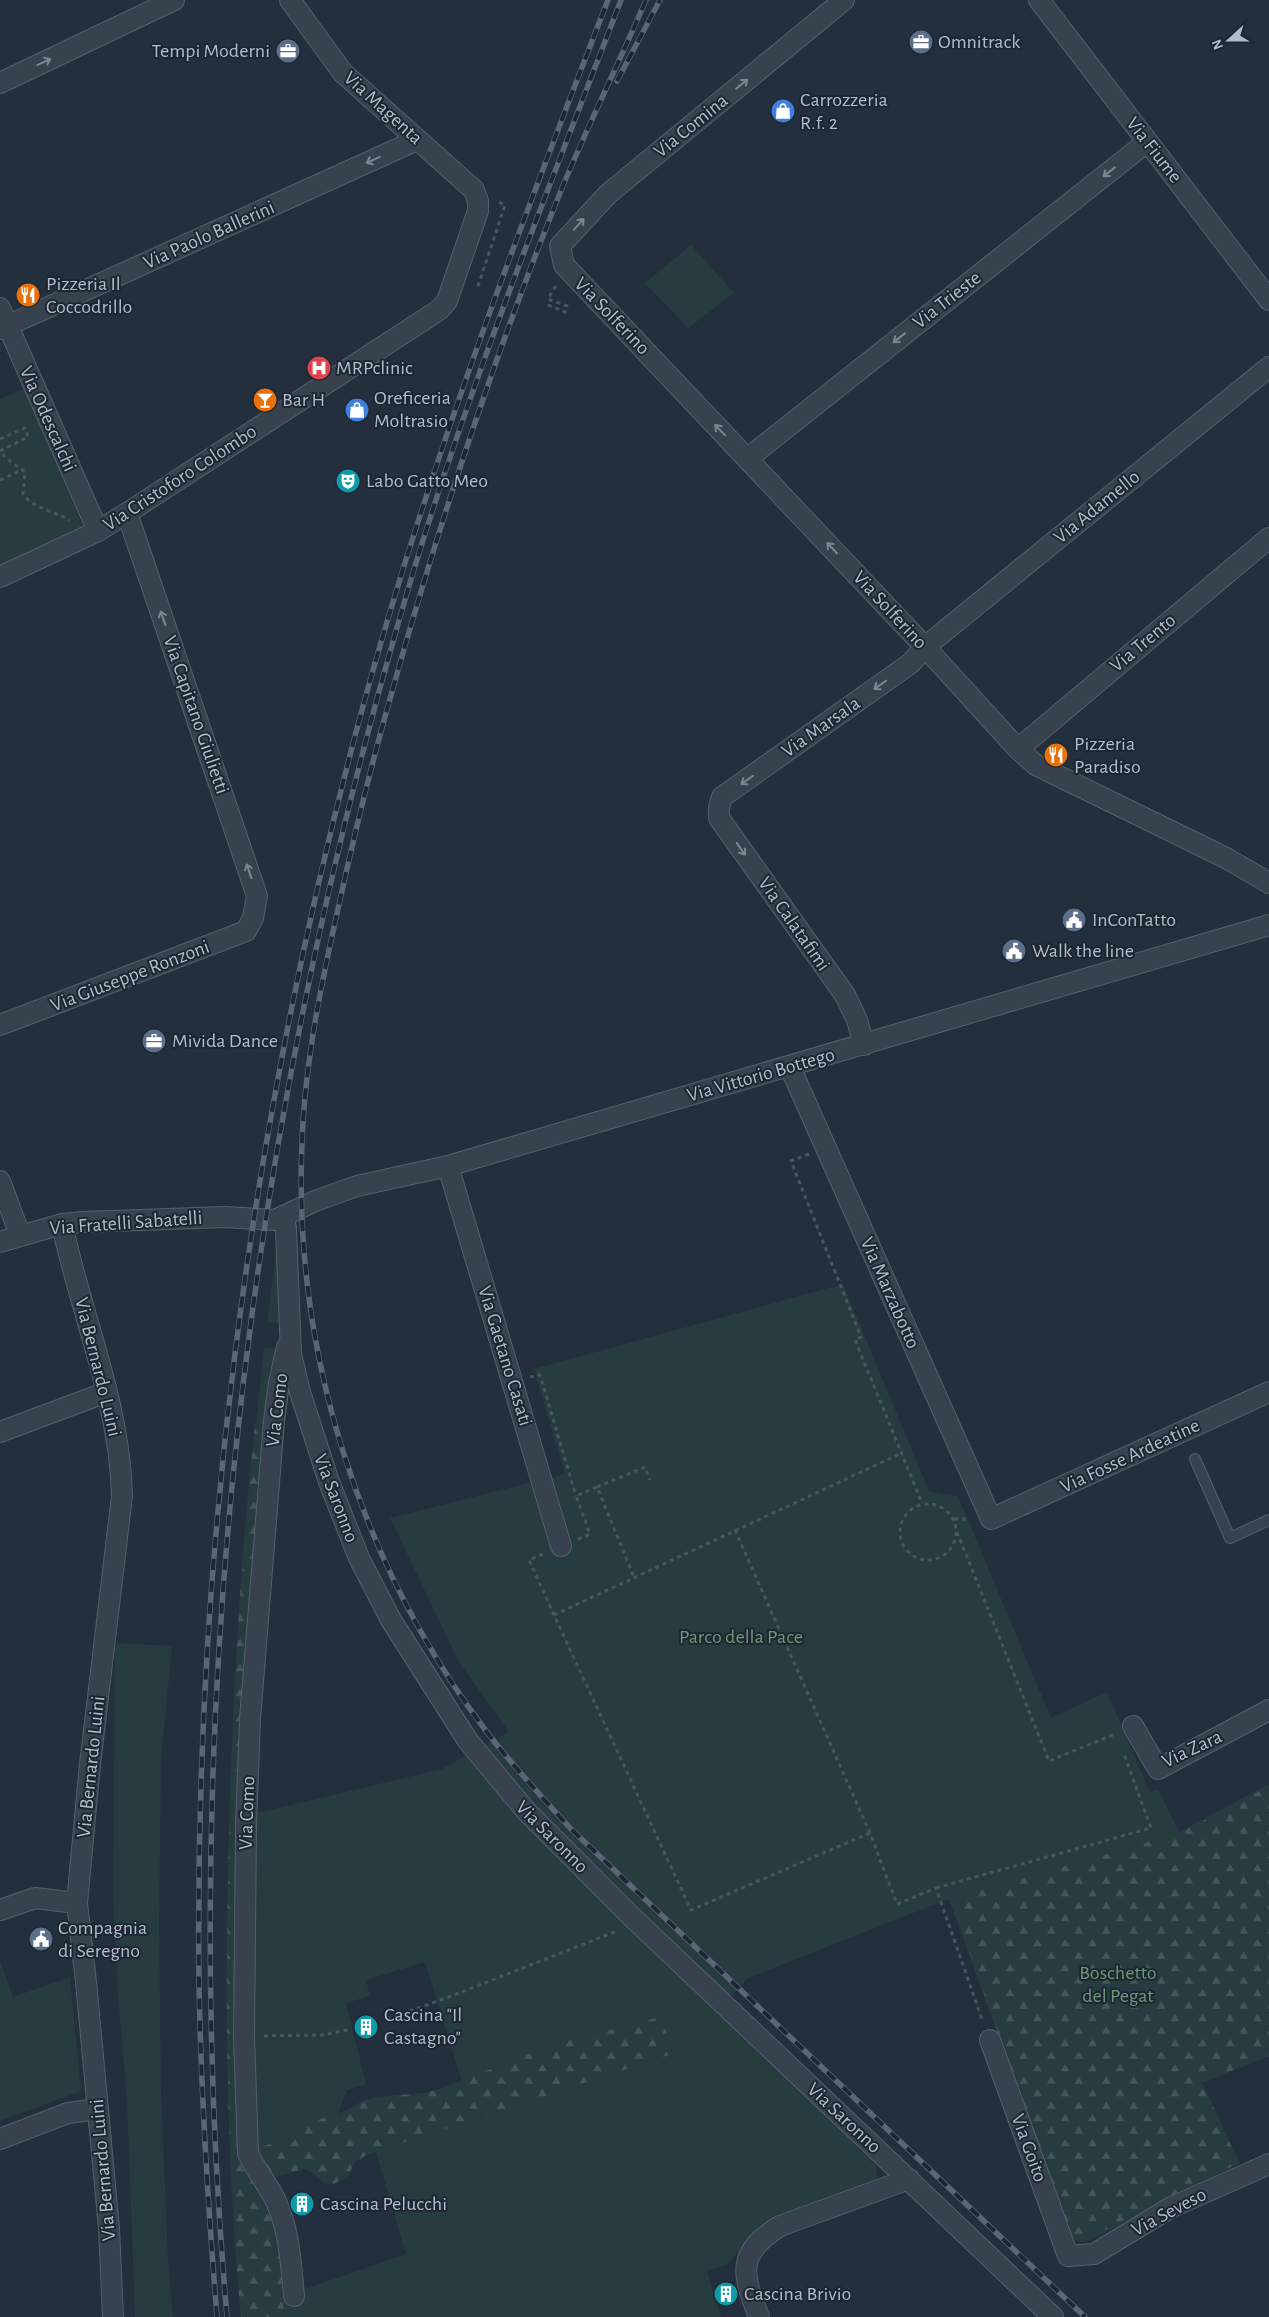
<svg xmlns="http://www.w3.org/2000/svg" width="1269" height="2317" viewBox="0 0 1269 2317" font-family="'Alegreya Sans',sans-serif">
  <style>
    .green { fill: #263c3f }
    .forest { fill: url(#forest-firs) }
    .lines { fill: none; stroke-linecap: round; stroke-linejoin: round }
    .service-casing { stroke: #565f6c; stroke-width: 12 }
    .minor-casing { stroke: #565f6c; stroke-width: 22 }
    .path { stroke: #44595c; stroke-width: 3; stroke-dasharray: 4 4; stroke-linecap: butt }
    .service { stroke: #38414e; stroke-width: 10 }
    .minor { stroke: #38414e; stroke-width: 20 }
    .rail-casing { stroke: #5a6575; stroke-width: 5.5 }
    .rail { stroke: #1d2633; stroke-width: 4; stroke-dasharray: 11; stroke-linecap: butt }
    .oneway { stroke: #7c8592 }
    .labels { text-anchor: middle; dominant-baseline: central; stroke-width: 4; stroke-linejoin: round; paint-order: stroke }
    .poi-label { font-size: 20px; fill: #b4bcc9; stroke: #1d2633; text-anchor: start }
    .street-label { font-size: 20px; fill: #b4bcc9; stroke: #1d2633 }
    .park-label { font-size: 20px; fill: #6b9a76; stroke: #1d2633 }
  </style>
  <defs>
    <pattern id="forest-firs" width="22" height="20" patternUnits="userSpaceOnUse" patternTransform="scale(1.25)"><rect width="22" height="20" fill="#263c3f"/><path d="M5 1l3.5 6h-7zM16 11l3.5 6h-7z" fill="#435659"/></pattern>
  </defs>
  <rect width="100%" height="100%" fill="#242f3e"/>
  <g class="green">
    <polygon points="691,245 734,293 688,328 645,283"/>
    <polygon points="26,388 84,530 0,569 0,399"/>
    <polygon points="277,1245 281,1326 279,1326 279,1323 267,1322"/>
    <polygon points="843,1284 929,1491 958,1496 1051,1718 1107,1692 1150,1792 1158,1789 1179,1832 1269,1784 1269,2056 1202,2083 1240,2163 1088,2241 1082,2242 1071,2238 949,1899 748,1978 719,2010 876,2166 877,2178 870,2183 771,2220 726,2265 707,2271 721,2317 241,2317 239,2302 305,2289 406,2254 366,2118 464,2088 425,1962 366,1980 370,1996 346,2003 366,2084 347,2090 338,2114 347,2149 270,2174 252,2146 253,1814 442,1769 509,1732 459,1662 390,1518 565,1474 534,1369"/>
    <polygon points="264,1347 277,1349 277,1354 269,1372 267,1425 256,1424"/>
    <polygon points="115,1643 172,1646 161,1760 159,1924 161,2093 168,2260 173,2317 135,2317 127,2100 118,1995 113,1897"/>
    <polygon points="0,1961 13,1997 70,1977 81,2091 0,2121"/>
  </g>
  <g class="forest">
    <path d="M255 1424 267 1425 244 1687 257 2188 278 2234 284 2317H241C227 2170 225 2020 228 1872 231 1723 239 1573 255 1424Z"/>
    <polygon points="1269,1786 1269,2056 1202,2082 1239,2163 1083,2241 1075,2240 1069,2234 951,1899 1180,1833"/>
    <polygon points="662,2016 672,2054 366,2155 354,2163 349,2175 334,2184 324,2183 310,2171 304,2169 275,2177 264,2171 256,2150 262,2146 284,2141 323,2118 338,2114 363,2101 376,2097 424,2093 443,2088 542,2049 601,2030 617,2029"/>
  </g>
  <g class="lines">
    <defs>
      <polyline id="service" points="1195,1459 1230,1538 1269,1520"/>
      <g id="minor">
        <polyline points="844,0 608,194 560,246 564,265 925,647 1018,749 1036,765 1226,858 1269,883"/>
        <polyline points="1039,0 1269,300"/>
        <polyline points="0,83 174,0"/>
        <polyline points="0,308 98,531"/>
        <polyline points="0,329 417,140"/>
        <polyline points="748,458 1147,142"/>
        <polyline points="0,577 98,531 127,513 439,310 447,301 478,211 478,201 474,190 343,73 290,0"/>
        <polyline points="1018,749 1269,538"/>
        <polyline points="0,1025 246,931 253,918 257,896 127,513"/>
        <polyline points="864,1045 857,1020 845,995 719,818 719,808 722,797 911,663 925,647 1269,367"/>
        <polyline points="790,1067 991,1519 1269,1392"/>
        <polyline points="448,1166 561,1546"/>
        <polyline points="0,1181 20,1235"/>
        <polyline points="284,1217 286,1229 291,1354 300,1392 329,1482 359,1558 391,1620 468,1741 527,1812 633,1918 1053,2317"/>
        <path d="M62 1224C81 1315 120 1402 122 1496L90 1764 77 1903 86 1982 109 2228 113 2317"/>
        <polyline points="0,1242 62,1224 83,1222 225,1217 275,1220 315,1201 357,1186 448,1166 1269,925"/>
        <path d="M287 1347 279 1383 274 1421 250 1719 246 1826 244 2037 248 2153C256 2172 270 2186 277 2204 290 2233 291 2266 294 2296"/>
        <polyline points="0,1432 107,1392"/>
        <polyline points="1133,1726 1158,1769 1269,1710"/>
        <polyline points="0,1910 35,1898 77,1903"/>
        <polyline points="990,2040 1068,2256 1094,2254 1170,2208 1269,2164"/>
        <polyline points="0,2139 68,2113 98,2109"/>
        <path d="M759 2317C742 2274 736 2253 780 2226L909 2179"/>
      </g>
    </defs>
    <use href="#service" class="service-casing"/>
    <use href="#minor" class="minor-casing"/>
    <g class="path">
      <polyline points="478,286 505,205 497,201"/>
      <polyline points="548,305 565,312 567,306 548,299 557,284"/>
      <path d="M0 439 25 428 28 437 0 451 6 458 25 472 23 494C34 509 53 511 70 520"/>
      <polyline points="0,480 22,470"/>
      <polyline points="809,1154 791,1161 861,1337 855,1340 922,1503"/>
      <polyline points="530,1377 540,1375 576,1496"/>
      <polyline points="597,1487 645,1467 650,1480"/>
      <circle cx="928" cy="1532" r="28"/>
      <polyline points="954,1519 970,1519"/>
      <polyline points="735,1530 870,1833 897,1904 936,1888 983,2022"/>
      <polyline points="957,1532 1049,1761 1115,1734"/>
      <polyline points="578,1539 590,1534 576,1496 597,1487 634,1577"/>
      <polyline points="543,1554 529,1560 554,1615"/>
      <polyline points="870,1833 691,1910 554,1615 902,1453"/>
      <polyline points="936,1888 1151,1828 1124,1754"/>
      <polyline points="387,2019 449,1997 617,1931"/>
      <polyline points="264,2036 321,2035 348,2030"/>
    </g>
    <use href="#service" class="service"/>
    <use href="#minor" class="minor"/>
    <defs>
      <g id="rail">
        <path d="M646 0C619 63 588 125 562 188 497 349 442 514 395 681 374 754 356 827 340 900 322 980 305 1060 302 1142 293 1352 360 1564 486 1731 512 1765 541 1796 570 1828L1085 2317"/>
        <polyline points="617,81 660,0"/>
        <path d="M217 2317C208 2206 201 2095 199 1983 194 1558 249 1132 359 721 425 475 516 237 608 0"/>
        <path d="M227 2317C177 1746 240 1167 400 617 460 407 543 204 621 0"/>
      </g>
    </defs>
    <use href="#rail" class="rail-casing"/>
    <use href="#rail" class="rail"/>
  </g>
  <defs><path id="oneway-shaft" d="M-6 0H5M1.5-3L5.5 0L1.5 3" fill="none" stroke-width="1.6" stroke-linecap="round" stroke-linejoin="round" transform="scale(1.25)"/></defs>
  <g class="oneway">
    <use href="#oneway-shaft" transform="translate(44 62) rotate(-25)"/>
    <use href="#oneway-shaft" transform="translate(742 84) rotate(-39)"/>
    <use href="#oneway-shaft" transform="translate(373 160) rotate(156)"/>
    <use href="#oneway-shaft" transform="translate(1109 172) rotate(142)"/>
    <use href="#oneway-shaft" transform="translate(579 224) rotate(-48)"/>
    <use href="#oneway-shaft" transform="translate(899 338) rotate(142)"/>
    <use href="#oneway-shaft" transform="translate(720 430) rotate(-134)"/>
    <use href="#oneway-shaft" transform="translate(832 548) rotate(-133)"/>
    <use href="#oneway-shaft" transform="translate(163 618) rotate(-109)"/>
    <use href="#oneway-shaft" transform="translate(880 685) rotate(145)"/>
    <use href="#oneway-shaft" transform="translate(747 780) rotate(145)"/>
    <use href="#oneway-shaft" transform="translate(741 849) rotate(55)"/>
    <use href="#oneway-shaft" transform="translate(249 871) rotate(-109)"/>
  </g>
  <defs>
    <symbol id="office-disc" viewBox="-11 -11 22 22"><circle r="9.5" fill="#5c6f8a" stroke="#1d2633"/><path d="M-6-3h4V-5.5h4V-3h4V5H-6ZM-1-4.5V-3h2v-1.5ZM-6 0V1H6V0Z" fill="#fff"/></symbol>
    <symbol id="shop-disc" viewBox="-11 -11 22 22"><circle r="9.5" fill="#3f7fe0" stroke="#1d2633"/><path d="M-5-2.5h2.3a2.7 3.5 0 0 1 5.4 0H5L5.5 6h-11ZM-1.5-2.5h3a1.5 2.3 0 0 0-3 0Z" fill="#fff"/></symbol>
    <symbol id="restaurant-disc" viewBox="-11 -11 22 22"><circle r="9.5" fill="#e8710a" stroke="#1d2633"/><path d="M-5-6h1v4h1v-4h1v4h1v-4h1v5L-1.5 .5V6h-2V.5L-5-1ZM5-6V6H3V1.5H1.5Q1.5-4 5-6Z" fill="#fff"/></symbol>
    <symbol id="hospital-disc" viewBox="-11 -11 22 22"><circle r="9.5" fill="#e0444e" stroke="#1d2633"/><path d="M-5-5h3v3.5h4V-5h3V5h-3V1.5h-4V5h-3Z" fill="#fff"/></symbol>
    <symbol id="bar-disc" viewBox="-11 -11 22 22"><circle r="9.5" fill="#e8710a" stroke="#1d2633"/><path d="M-6-5H6L.8 .8V4.5H3.5V6h-7V4.5H-.8V.8Z" fill="#fff"/></symbol>
    <symbol id="theatre-disc" viewBox="-11 -11 22 22"><circle r="9.5" fill="#0f9aa8" stroke="#1d2633"/><path d="M-5-5.5Q0-4 5-5.5V0Q5 5 0 6Q-5 5-5 0ZM-3.3-2.5H-1v1.5H-3.3ZM1-2.5H3.3v1.5H1ZM-2.8 1Q0 5.5 2.8 1Z" fill="#fff"/></symbol>
    <symbol id="civic-disc" viewBox="-11 -11 22 22"><circle r="9.5" fill="#5c6f8a" stroke="#1d2633"/><path d="M-.6-6.5H3V-4.5H.6V-3L4-1V1h2V6H-6V1h2V-1L-.6-3ZM-1.2 2.5V6h2.4V2.5Z" fill="#fff"/></symbol>
    <symbol id="building-disc" viewBox="-11 -11 22 22"><circle r="9.5" fill="#0f9aa8" stroke="#1d2633"/><path d="M-4-6H4V6H1V3H-1V6H-4ZM-2.5-4.3h1.7v1.8h-1.7ZM.8-4.3h1.7v1.8H.8ZM-2.5-1h1.7V.8h-1.7ZM.8-1h1.7V.8H.8Z" fill="#fff"/></symbol>
  </defs>
  <g fill-rule="evenodd">
    <use href="#office-disc" x="907" y="28" width="28" height="28"/>
    <use href="#office-disc" x="274" y="37" width="28" height="28"/>
    <use href="#shop-disc" x="769" y="97" width="28" height="28"/>
    <use href="#restaurant-disc" x="14" y="281" width="28" height="28"/>
    <use href="#hospital-disc" x="305" y="354" width="28" height="28"/>
    <use href="#bar-disc" x="251" y="386" width="28" height="28"/>
    <use href="#shop-disc" x="343" y="396" width="28" height="28"/>
    <use href="#theatre-disc" x="334" y="467" width="28" height="28"/>
    <use href="#restaurant-disc" x="1042" y="741" width="28" height="28"/>
    <use href="#civic-disc" x="1060" y="906" width="28" height="28"/>
    <use href="#civic-disc" x="1000" y="937" width="28" height="28"/>
    <use href="#office-disc" x="140" y="1027" width="28" height="28"/>
    <use href="#civic-disc" x="27" y="1925" width="28" height="28"/>
    <use href="#building-disc" x="352" y="2013" width="28" height="28"/>
    <use href="#building-disc" x="288" y="2190" width="28" height="28"/>
    <use href="#building-disc" x="712" y="2280" width="28" height="28"/>
  </g>
  <g class="labels">
    <g class="poi-label">
      <text x="938" y="42">Omnitrack</text>
      <text x="270" y="51" text-anchor="end">Tempi Moderni</text>
      <text x="800" y="100">Carrozzeria<tspan x="800" dy="23">R.f. 2</tspan></text>
      <text x="46" y="284">Pizzeria Il<tspan x="46" dy="23">Coccodrillo</tspan></text>
      <text x="336" y="368">MRPclinic</text>
      <text x="374" y="398">Oreficeria<tspan x="374" dy="23">Moltrasio</tspan></text>
      <text x="282" y="400">Bar H</text>
      <text x="366" y="481">Labo Gatto Meo</text>
      <text x="1074" y="744">Pizzeria<tspan x="1074" dy="23">Paradiso</tspan></text>
      <text x="1092" y="920">InConTatto</text>
      <text x="1032" y="951">Walk the line</text>
      <text x="172" y="1041">Mivida Dance</text>
      <text x="58" y="1928">Compagnia<tspan x="58" dy="23">di Seregno</tspan></text>
      <text x="384" y="2015">Cascina "Il<tspan x="384" dy="23">Castagno"</tspan></text>
      <text x="320" y="2204">Cascina Pelucchi</text>
      <text x="744" y="2294">Cascina Brivio</text>
    </g>
    <g class="street-label">
      <text transform="translate(383 108) rotate(42)">Via Magenta</text>
      <text transform="translate(691 126) rotate(-39)">Via Comina</text>
      <text transform="translate(1154 150) rotate(52)">Via Fiume</text>
      <text transform="translate(209 235) rotate(-24)">Via Paolo Ballerini</text>
      <text transform="translate(947 300) rotate(-38)">Via Trieste</text>
      <text transform="translate(612 316) rotate(46)">Via Solferino</text>
      <text transform="translate(48 419) rotate(66)">Via Odescalchi</text>
      <text transform="translate(180 478) rotate(-33)">Via Cristoforo Colombo</text>
      <text transform="translate(1097 507) rotate(-39)">Via Adamello</text>
      <text transform="translate(890 610) rotate(47)">Via Solferino</text>
      <text transform="translate(1143 643) rotate(-40)">Via Trento</text>
      <text transform="translate(196 715) rotate(71)">Via Capitano Giulietti</text>
      <text transform="translate(821 727) rotate(-35)">Via Marsala</text>
      <text transform="translate(794 924) rotate(55)">Via Calatafimi</text>
      <text transform="translate(130 976) rotate(-21)">Via Giuseppe Ronzoni</text>
      <text transform="translate(761 1075) rotate(-16)">Via Vittorio Bottego</text>
      <text transform="translate(126 1223) rotate(-4)">Via Fratelli Sabatelli</text>
      <text transform="translate(890 1293) rotate(66)">Via Marzabotto</text>
      <text transform="translate(505 1356) rotate(73)">Via Gaetano Casati</text>
      <text transform="translate(98 1367) rotate(76)">Via Bernardo Luini</text>
      <text transform="translate(277 1410) rotate(-83)">Via Como</text>
      <text transform="translate(1130 1456) rotate(-25)">Via Fosse Ardeatine</text>
      <text transform="translate(336 1498) rotate(69)">Via Saronno</text>
      <text transform="translate(1192 1749) rotate(-25)">Via Zara</text>
      <text transform="translate(91 1767) rotate(-84)">Via Bernardo Luini</text>
      <text transform="translate(247 1813) rotate(-88)">Via Como</text>
      <text transform="translate(552 1837) rotate(45)">Via Saronno</text>
      <text transform="translate(844 2118) rotate(43)">Via Saronno</text>
      <text transform="translate(1029 2148) rotate(70)">Via Goito</text>
      <text transform="translate(103 2170) rotate(-95)">Via Bernardo Luini</text>
      <text transform="translate(1169 2212) rotate(-28)">Via Seveso</text>
    </g>
    <g class="park-label">
      <text x="741" y="1637">Parco della Pace</text>
      <text x="1118" y="1973">Boschetto<tspan x="1118" dy="23">del Pegat</tspan></text>
    </g>
  </g>
  <g transform="translate(1229 40) rotate(249)" stroke="#1d2633" stroke-width="4" paint-order="stroke">
  <path d="M0-4L9 19L0 12L-9 19Z" fill="#b4bcc9"/>
  <text y="-8" font-size="14" font-weight="bold" text-anchor="middle" fill="#b4bcc9">N</text>
  </g>
</svg>
